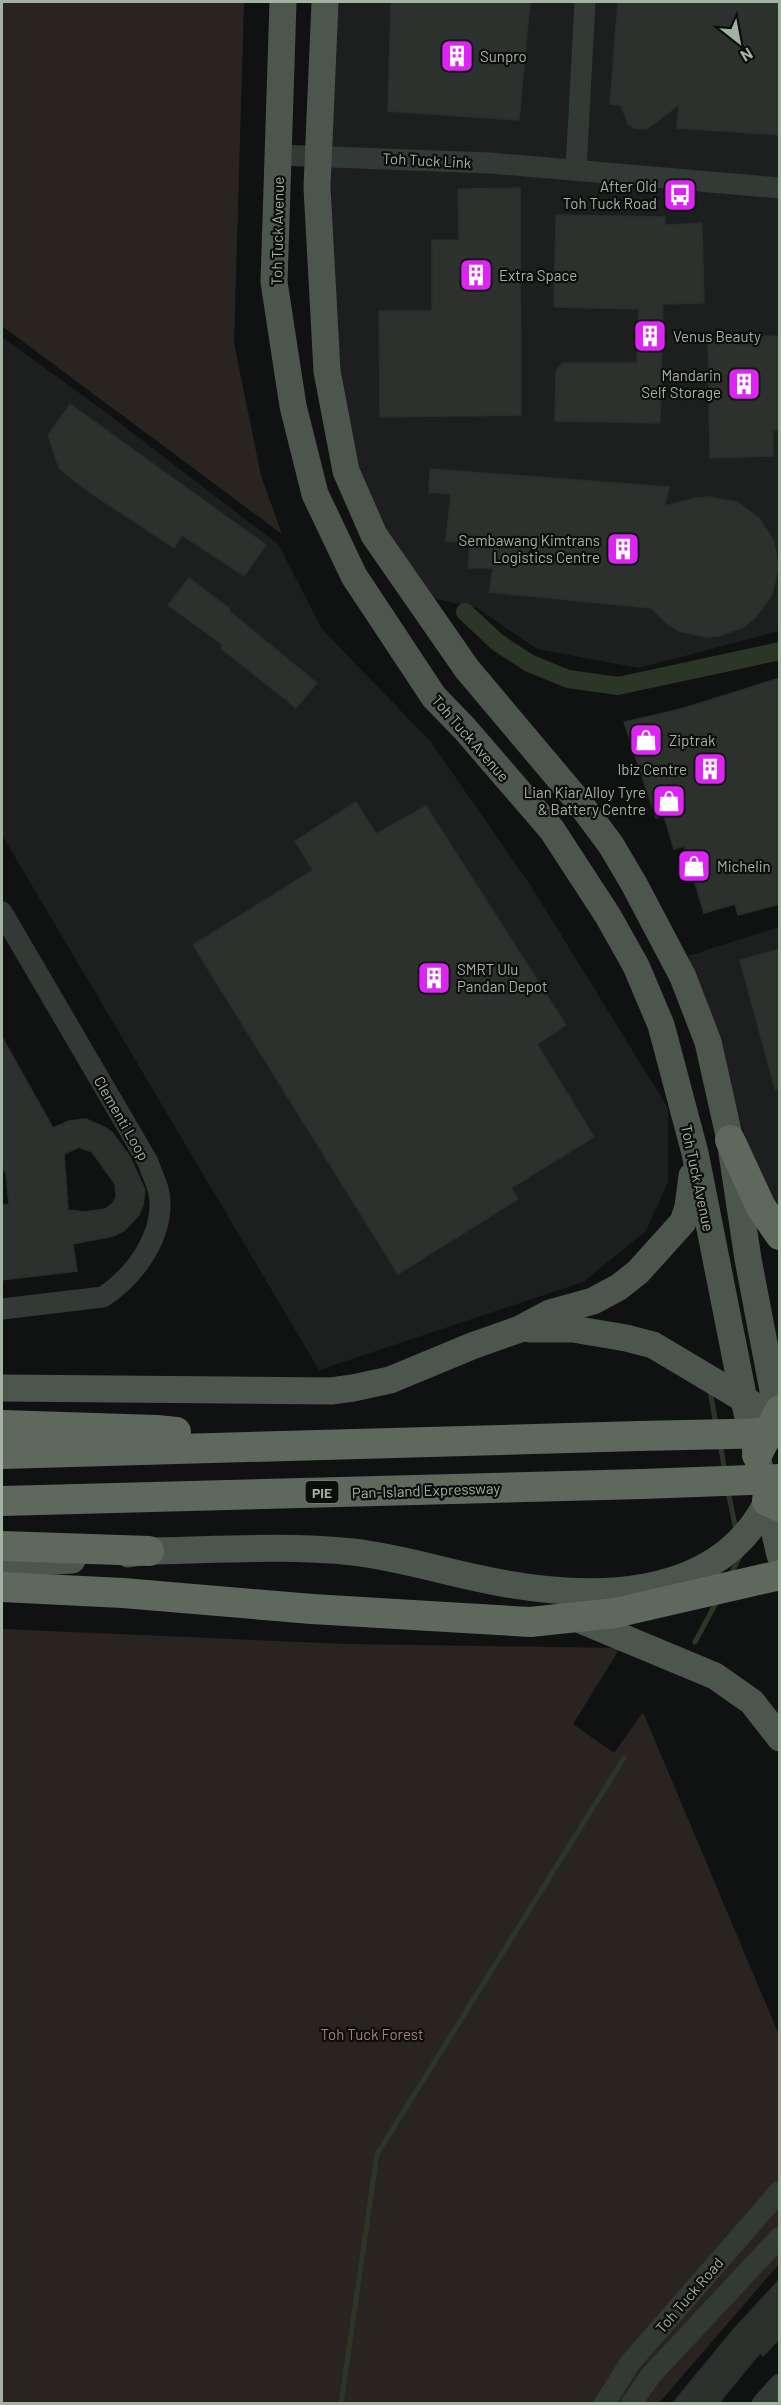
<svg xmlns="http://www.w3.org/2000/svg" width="781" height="2405" viewBox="0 0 781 2405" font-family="Barlow,sans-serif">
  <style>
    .built { fill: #1c1f1d }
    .green { fill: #2a2421 }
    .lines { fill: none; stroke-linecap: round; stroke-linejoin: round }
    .stream { stroke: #2c3627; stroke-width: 5 }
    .canal { stroke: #2c3627; stroke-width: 18 }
    .building { fill: #2d312e; stroke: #2a2e2b; stroke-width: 1.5; fill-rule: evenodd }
    .minor { stroke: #333934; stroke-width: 21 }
    .major { stroke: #4d564d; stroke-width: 27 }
    .highway { stroke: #5e685d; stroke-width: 30 }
    .highway-bridge { stroke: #5e685d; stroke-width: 30 }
    .labels { text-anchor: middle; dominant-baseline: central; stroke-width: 4.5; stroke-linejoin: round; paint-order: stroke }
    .shield { fill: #0c0d0c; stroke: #768174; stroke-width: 1.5 }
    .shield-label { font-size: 14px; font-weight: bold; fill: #a3b3a1 }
    .poi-label { font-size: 15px; fill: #a3b3a1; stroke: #0c0d0c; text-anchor: start }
    .street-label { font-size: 15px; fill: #a3b3a1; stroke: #0c0d0c }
    .park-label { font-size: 15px; fill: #9f8278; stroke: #0c0d0c }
  </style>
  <rect width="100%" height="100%" fill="#101211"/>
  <g class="built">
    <polygon points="336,2 779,2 779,631 639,668 537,649 477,608 422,596 350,471 333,379 331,170"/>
    <polygon points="2,337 100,408 279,545 321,628 431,742 531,886 668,1108 668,1182 646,1231 583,1282 319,1370 2,835"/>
    <polygon points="779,927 779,1211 762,1189 688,956"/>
  </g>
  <g class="green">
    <polygon points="2,2 244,2 234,343 261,476 282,534 2,326"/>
    <polygon points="2,1629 346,1644 620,1648 573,1724 614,1753 643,1712 779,2035 779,2264 659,2403 2,2404"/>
  </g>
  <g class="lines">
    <g class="stream">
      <polyline points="710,1390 716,1425"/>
      <polyline points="720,1443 725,1473"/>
      <polyline points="728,1491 736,1530"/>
      <polyline points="731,1574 740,1556"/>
      <polyline points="695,1642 717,1601"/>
      <polyline points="341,2404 377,2154 624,1758"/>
    </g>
    <polyline class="canal" points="465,612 497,642 529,663 568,679 618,686 780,651"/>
  </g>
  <g class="building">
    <polygon points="391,2 530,2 519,120 388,111"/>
    <polygon points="618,2 780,2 780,135 677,128 679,105 647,129 634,128 628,124 621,105 610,104"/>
    <polygon points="520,188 521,415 380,417 379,311 432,311 432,240 459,240 458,189"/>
    <polygon points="556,215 665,217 665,225 702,223 704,303 663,304 660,423 555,421 556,371 562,363 637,363 639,309 554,307"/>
    <polygon points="780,336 780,430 773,430 773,456 710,458 708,338"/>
    <polygon points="70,404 266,545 244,576 182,535 174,548 89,492 59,468 48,435"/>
    <polygon points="430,469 669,487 665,506 696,498 710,497 737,502 759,518 774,541 778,568 772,595 756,617 745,626 720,636 706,637 679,631 667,624 651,608 489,592 493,568 468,568 470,543 446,541 451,494 429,492"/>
    <polygon points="189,578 230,609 229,611 317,683 296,708 221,648 223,645 168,605"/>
    <polygon points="780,678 780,904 738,915 735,904 704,913 684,846 674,849 664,816 656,818 624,722 681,709"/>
    <polygon points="356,802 376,834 426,806 566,1025 537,1044 594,1137 511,1188 518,1199 398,1274 193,945 313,870 295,841"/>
    <polygon points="780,949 780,1088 775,1089 740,960"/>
    <path d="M2 1037 53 1128 69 1121 86 1119 104 1127 112 1132 130 1157 145 1190 143 1205 139 1215 124 1231 113 1236 73 1244 77 1271 2 1280V1205L9 1204 6 1174 2 1165ZM79 1147 92 1152 115 1184 116 1197 112 1204 105 1209 85 1212 68 1210 64 1154Z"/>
    <polygon points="780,2279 780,2338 763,2356 760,2353 719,2403 673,2403 733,2330"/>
  </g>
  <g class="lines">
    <g class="minor">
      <polyline points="278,155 490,163 780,188"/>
      <polyline points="576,170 585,2"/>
      <path d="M2 912 148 1162C151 1172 157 1183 159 1193 166 1234 135 1276 103 1297L2 1309"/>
      <polyline points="604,2404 630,2363 780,2191"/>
      <polyline points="631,2404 651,2375 780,2237"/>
      <polyline points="762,2404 780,2384"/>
    </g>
    <g class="major">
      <polyline points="283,2 274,282 293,406 315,494 354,576 434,697 465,729 552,830 608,916 636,966 661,1025 695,1153 744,1400 780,1555"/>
      <polyline points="325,2 317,187 327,371 346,471 374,535 467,669 579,802 611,845 634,884 683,977 708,1042 730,1140 748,1259 780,1427"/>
      <polyline points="530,1329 573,1329 626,1338 653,1345 752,1404"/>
      <polyline points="2,1388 331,1391 353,1388 390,1380 472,1346 520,1329 550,1313 593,1301 619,1287 638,1272 683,1222 688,1207 692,1176"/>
      <path d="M128 1554 149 1551C217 1550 285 1545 353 1552 396 1557 435 1569 477 1578 580 1601 724 1608 772 1491"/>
      <polyline points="2,1564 72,1560"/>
      <polyline points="571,1616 715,1676 752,1702 780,1738"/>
    </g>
    <g class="highway">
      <polyline points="730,1140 761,1207 780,1235"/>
      <polyline points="2,1425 157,1430 176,1432"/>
      <polyline points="2,1454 639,1436"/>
      <polyline points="757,1455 780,1410"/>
      <polyline points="2,1501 642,1484"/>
      <polyline points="767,1501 780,1507"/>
      <polyline points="2,1546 149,1551"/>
      <polyline points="2,1587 123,1593 312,1609"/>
    </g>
    <g class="highway-bridge">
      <polyline points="639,1436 780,1433"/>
      <polyline points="642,1484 780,1479"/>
      <polyline points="312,1609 530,1622 615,1613 780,1575"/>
    </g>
  </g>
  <defs>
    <symbol id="building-square" viewBox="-11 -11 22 22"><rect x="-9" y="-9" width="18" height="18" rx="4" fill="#dc25f5" stroke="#0c0d0c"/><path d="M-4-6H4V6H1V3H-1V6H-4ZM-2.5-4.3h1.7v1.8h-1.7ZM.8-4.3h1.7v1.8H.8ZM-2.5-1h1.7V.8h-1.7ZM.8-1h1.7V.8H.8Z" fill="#fff"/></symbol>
    <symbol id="bus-square" viewBox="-11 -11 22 22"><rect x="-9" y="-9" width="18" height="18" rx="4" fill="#dc25f5" stroke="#0c0d0c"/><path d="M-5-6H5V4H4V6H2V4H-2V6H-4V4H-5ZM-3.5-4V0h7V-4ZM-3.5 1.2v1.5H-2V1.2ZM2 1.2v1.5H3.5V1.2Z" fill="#fff"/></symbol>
    <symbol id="shop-square" viewBox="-11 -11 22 22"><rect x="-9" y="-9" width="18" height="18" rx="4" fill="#dc25f5" stroke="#0c0d0c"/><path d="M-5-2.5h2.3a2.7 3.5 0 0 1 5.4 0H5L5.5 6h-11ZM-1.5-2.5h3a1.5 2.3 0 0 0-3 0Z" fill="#fff"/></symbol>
  </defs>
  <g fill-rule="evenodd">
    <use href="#building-square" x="438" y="37" width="38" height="38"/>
    <use href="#bus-square" x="661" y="176" width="38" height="38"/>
    <use href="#building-square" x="457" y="256" width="38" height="38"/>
    <use href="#building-square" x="631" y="317" width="38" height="38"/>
    <use href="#building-square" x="725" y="365" width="38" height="38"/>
    <use href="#building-square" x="604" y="530" width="38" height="38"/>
    <use href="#shop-square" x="627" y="721" width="38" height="38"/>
    <use href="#building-square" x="691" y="750" width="38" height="38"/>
    <use href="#shop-square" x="650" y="782" width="38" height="38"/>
    <use href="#shop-square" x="675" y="847" width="38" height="38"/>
    <use href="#building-square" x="415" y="959" width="38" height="38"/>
  </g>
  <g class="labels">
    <rect class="shield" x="305.5" y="1481" width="33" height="22" rx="4.5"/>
    <g class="shield-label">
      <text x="322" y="1492">PIE</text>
    </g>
    <g class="poi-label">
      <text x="480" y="56">Sunpro</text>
      <text x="657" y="186" text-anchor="end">After Old<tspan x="657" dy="17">Toh Tuck Road</tspan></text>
      <text x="499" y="275">Extra Space</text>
      <text x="673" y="336">Venus Beauty</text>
      <text x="721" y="375" text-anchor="end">Mandarin<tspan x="721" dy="17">Self Storage</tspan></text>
      <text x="600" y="540" text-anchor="end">Sembawang Kimtrans<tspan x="600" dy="17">Logistics Centre</tspan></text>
      <text x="669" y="740">Ziptrak</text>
      <text x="687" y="769" text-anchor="end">Ibiz Centre</text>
      <text x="646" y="792" text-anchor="end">Lian Kiar Alloy Tyre<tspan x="646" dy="17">&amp; Battery Centre</tspan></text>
      <text x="717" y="866">Michelin</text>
      <text x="457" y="969">SMRT Ulu<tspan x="457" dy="17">Pandan Depot</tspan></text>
    </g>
    <g class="street-label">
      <text transform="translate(427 160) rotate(3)">Toh Tuck Link</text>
      <text transform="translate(277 231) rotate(-89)">Toh Tuck Avenue</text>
      <text transform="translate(471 738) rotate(49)">Toh Tuck Avenue</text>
      <text transform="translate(122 1118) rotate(60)">Clementi Loop</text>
      <text transform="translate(698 1178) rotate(78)">Toh Tuck Avenue</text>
      <text transform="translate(426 1490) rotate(-2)">Pan-Island Expressway</text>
      <text transform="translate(689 2295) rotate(-49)">Toh Tuck Road</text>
    </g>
    <g class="park-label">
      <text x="372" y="2034">Toh Tuck Forest</text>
    </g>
  </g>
  <rect width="781" height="2405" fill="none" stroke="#a3b3a1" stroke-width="6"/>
  <g transform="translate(739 42) rotate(149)" stroke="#0c0d0c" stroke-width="4.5" paint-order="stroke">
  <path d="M0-4.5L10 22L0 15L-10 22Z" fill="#a3b3a1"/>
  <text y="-9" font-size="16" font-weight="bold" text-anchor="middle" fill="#a3b3a1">N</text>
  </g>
</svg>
